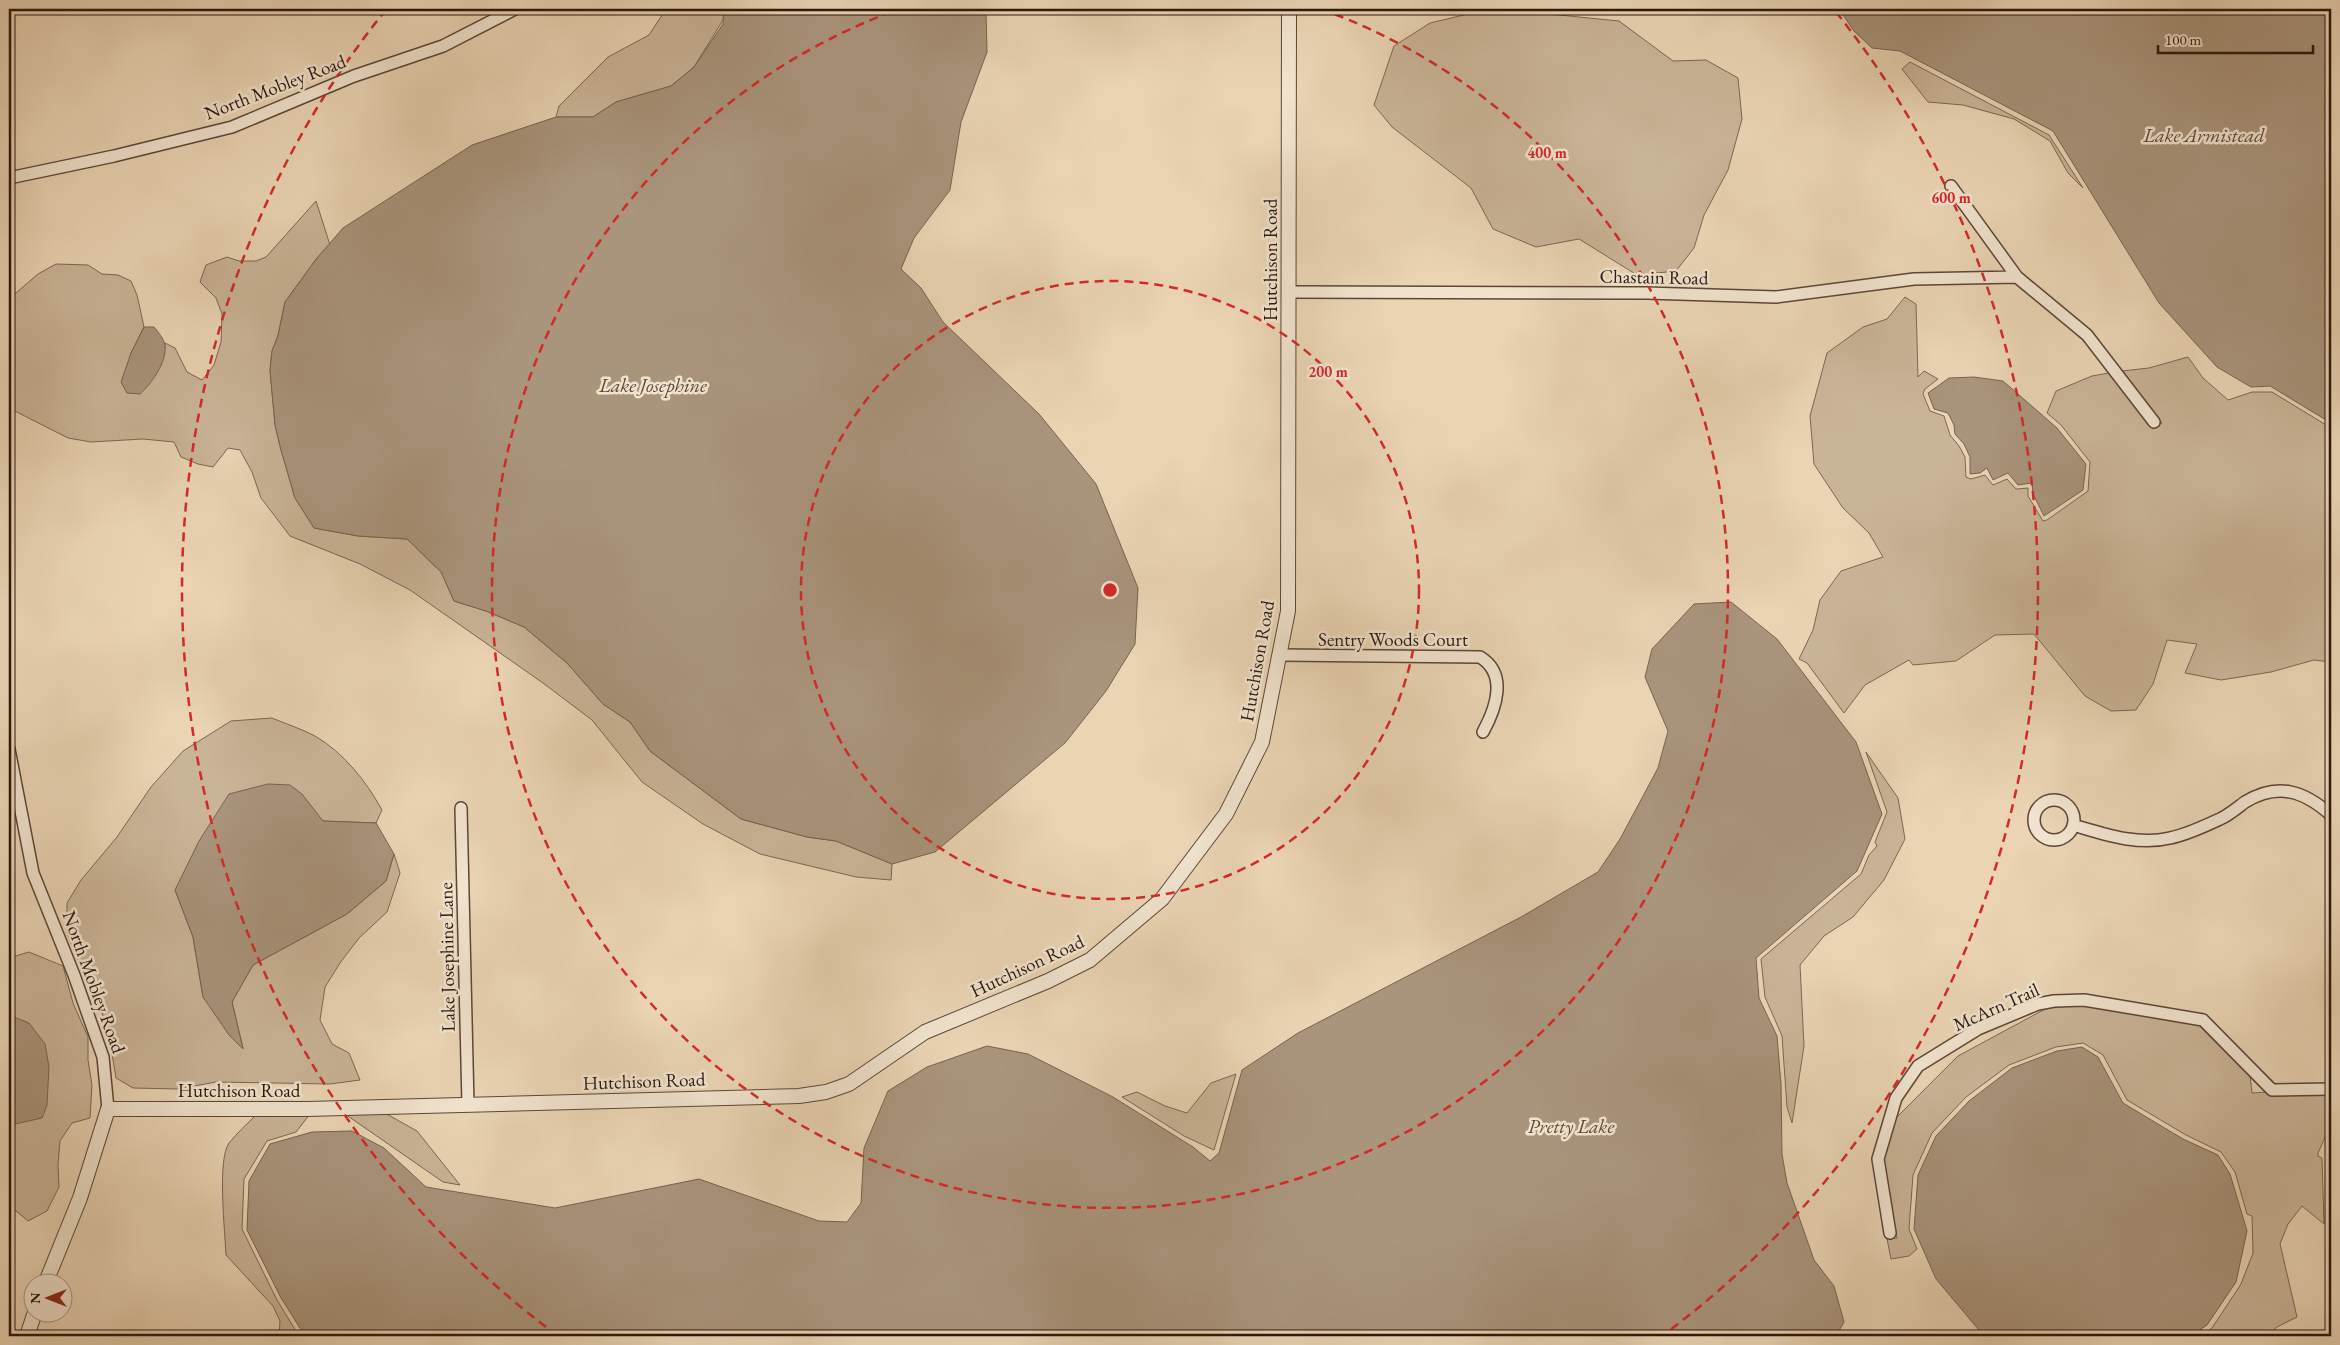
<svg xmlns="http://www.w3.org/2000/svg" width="2340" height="1345" viewBox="0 0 2340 1345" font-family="'EB Garamond',serif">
<rect width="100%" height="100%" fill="#ead4b4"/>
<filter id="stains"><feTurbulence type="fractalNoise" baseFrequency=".004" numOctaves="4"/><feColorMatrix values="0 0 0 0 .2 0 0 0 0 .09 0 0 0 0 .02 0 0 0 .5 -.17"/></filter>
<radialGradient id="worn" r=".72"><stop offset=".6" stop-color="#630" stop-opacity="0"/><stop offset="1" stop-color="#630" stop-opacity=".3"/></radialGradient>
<path fill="#cab498" stroke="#7a6654" d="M666,9h58l-1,11 -29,47 -23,19 -55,16 -23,15h-37l3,-11 49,-49 41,-22z
M1519,11l100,10 54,40 33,-1 32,18 4,41 -14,51 -24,45 -10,33 -18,23 -39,4 -58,-36 -43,8 -43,-18 -22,-41 -79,-61 -18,-22 20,-59 36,-23 46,-11z
M1910,62l139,73 34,53 -15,-15 -18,-32 -36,-22 -51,-14 -35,-3 -26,-33z
M316,201l14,44 -13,13 -32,44 -7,33 -6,16 -2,19 5,55 6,25 14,48 19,30 44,8 49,3 34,33 13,29 32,10 38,16 43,36 36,41 27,18 20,29 91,68 66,18 29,4 56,23 -1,16 -35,-3 -96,-23 -57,-30 -61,-42 -50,-62 -49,-37 -133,-93 -50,-26 -70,-28 -29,-38 -9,-26 -12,-22 -12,-2 -15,19 -15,-3 -17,-7 -7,-15 -31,-3 -52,3 -23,-4 -59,-30v-109l29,-25 18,-10 32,1 14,9 16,1 13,6 6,14 7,32 -13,26 33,2 1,-12 10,5 12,24 15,8 12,-15 7,-23 1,-28 -6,-16 -16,-16 6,-17 21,-8 12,4h17l10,-4z
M1905,297l11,7 2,73 6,-6 14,8 -13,10 -2,5 7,17 14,5 6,19 9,11 6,11 1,20 5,2 14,-4 8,10 14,-6 9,10 12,-1v8l15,25 4,-1 41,-29 2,-29 -29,-37 -14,-12 9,-22 36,-15 17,-3 44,56 9,-6 -40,-52 27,-3 39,-11 15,21 25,22 24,-8h20l59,36v234l-17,-2 -43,12 -50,8 -36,-7 12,-29 -30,-4 -14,44 -17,26 -25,1 -26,-15 -51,-62 -39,1 -39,26 -43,4 -4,-5 -44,25 -21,28 -37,-50 -8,-4 14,-29 7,-30 21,-29 42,-14 -14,-24 -26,-25 -29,-44 -4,-48 17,-63 36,-26 24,-8z
M272,718c14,6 30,11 43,18 29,17 51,45 67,74l-6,13 -53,-2 -148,69 18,47 10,60 40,51 -11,-46 21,-37 94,-51 39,-33 8,-27 6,19 -13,39 -28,26 -19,25 -15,24 -5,33 12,24 17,9 11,27 -30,4 -114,-2 -38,7 -45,-1 -17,-10 -7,-43 -13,-41 -19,-36 -10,-25v-30l14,-23 36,-43 34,-50 32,-36 48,-30z
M1866,752l32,46 7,41 -21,41 -31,37 -29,19 -24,29 4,81 -12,77 -5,-16 -5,-71 -17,-39 -4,-38 100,-85 8,-19 8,-9 -2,-4 12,-30z
M29,952l34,14 10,37 15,34v23l4,25 -2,33 -18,5 -12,18 -2,24 1,22 -12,24 -19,10 -13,-11h-6v-252z
M2083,1005l117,19 50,51 2,18 15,-1 5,3h59v37l-4,1 -9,20v3l4,2 2,66 -22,-18 -14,18 -8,20 17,73 -20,10 -9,9h-67l11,-8 29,-44 12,-31 -1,-37 -5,-2 -12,-42 -14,-20 -35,-17 -59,-35 -24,-45 -20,-12 -27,4 -47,18 -43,32 -34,36 -19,42 -4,54 8,20 -8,7 -18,3 -4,-20 10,-1 -13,-79 12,-41 62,-62 89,-48z
M1236,1074l-22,76 -30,-14 -62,-39 15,-5 28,14 22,7 24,-30z
M383,1112l34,19 43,54 -17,-3 -98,-68z
M310,1114l-14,18 -29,9 -23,38 -2,50 35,71 22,36h-20l1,-15 -7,-15 -47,-51c-1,-24 -9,-95 3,-112 8,-10 18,-19 27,-28z"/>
<path fill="#a9947c" stroke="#776250" d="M724,9h262l1,43 -26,70 -11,68 -36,48 -13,31 20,19 22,34 96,92 57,70 42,104 -3,56 -29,47 -41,52 -130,109 -43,12 -56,-23 -29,-4 -66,-18 -91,-68 -20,-29 -27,-18 -36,-41 -43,-36 -38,-16 -32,-10 -13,-29 -34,-33 -49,-3 -44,-8 -19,-30 -14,-48 -6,-25 -5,-55 2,-19 6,-15 7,-34 32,-44 26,-30 129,-83 84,-28h37l23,-15 55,-16 23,-19 29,-43z
M1839,9h492v414l-61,-37 -19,1 -34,-20 -58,-64 -106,-172 -153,-80 -28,-3 -18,-17z
M144,327h10c4,5 10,12 11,18 2,17 -13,38 -25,49l-13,-1 -6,-11 10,-29z
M1974,377l29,4 54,47 29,36 -3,26 -39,26 -11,-22 -1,-11 -14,2 -10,-12 -15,7 -6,-12 -7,5 -10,1v-17l-6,-13 -9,-10 -1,-9 -6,-12 -14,-4 -6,-16 21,-15z
M1731,602l46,37 79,103 26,72 -25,57 -101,87 3,40 18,38 4,48 1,70 5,29 27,77 20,26 10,36 -8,14h-1531l-24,-38 -34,-68 2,-49 21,-37 42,-12 40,-1 32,17 42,39 129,21 144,-29 120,42 28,1 14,-19 3,-55 24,-57 39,-24 60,-21 41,8 85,43 80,50 17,14 9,-8 23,-83 56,-37 223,-116 77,-45 22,-33 38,-71 10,-37 -23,-54 7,-28 42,-45z
M268,784l22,1 12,9 21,27 53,2 18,31 -8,27 -39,33 -94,51 -21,37 11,47 -14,-14 -26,-38 -10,-60 -18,-47 24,-49 30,-47z
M9,1015l20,8 16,21 4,23 -2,38 -5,13 -27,6 -6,6z
M2082,1047l16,10 25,46 60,36 35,16 12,19 17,57 -11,51 -29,43 -16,11h-207l-48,-57 -22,-50 4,-54 18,-39 33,-35 43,-33 45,-17z"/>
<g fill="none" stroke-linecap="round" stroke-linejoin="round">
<g stroke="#5b4638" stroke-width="14">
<path id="minor" d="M9,178l105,-22 118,-29 122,-51 89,-30 72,-37
M1951,186l66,91
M1289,292l358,1 129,4 138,-18 103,-2 70,58 67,87
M1280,655l200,2c28,17 16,51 3,75
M9,749l24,124 41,102 29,82 5,52
M2034 820a20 20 0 1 1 40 0a20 20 0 1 1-40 0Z
M461,808l7,297
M2073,825c31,9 65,21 97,13 16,-3 35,-12 50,-19 9,-4 17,-11 25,-17 33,-20 59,-11 86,13
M1890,1233l-12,-74 18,-61 22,-32 60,-37 60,-25 16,-3 30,-1 119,20 69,70 59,-1"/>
</g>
<g stroke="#5b4638" stroke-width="16">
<path id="tertiary" d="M46,1282l34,-84 28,-89h199l492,-13 27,-4 23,-8 76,-52 123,-51 42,-21 72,-61 64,-85 36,-72 26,-131 1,-602
M27,1336l8,-24"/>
</g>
<use href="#minor" stroke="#f1e3ce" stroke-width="11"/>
<use href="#tertiary" stroke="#f1e3ce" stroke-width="14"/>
</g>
<g fill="none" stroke="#d62828" stroke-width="2.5" stroke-dasharray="9 6">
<circle cx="1110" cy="590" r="309"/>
<path d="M1321 9A618 618 0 1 1 899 9"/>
<path d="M558 1336A928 928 0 0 1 384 12M1836 12A928 928 0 0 1 1662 1336"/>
</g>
<g text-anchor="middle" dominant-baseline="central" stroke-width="5" stroke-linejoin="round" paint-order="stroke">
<g font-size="19" fill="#2b170f" stroke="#f1e3ce">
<text transform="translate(275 87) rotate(-21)">North Mobley Road</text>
<text transform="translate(1270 260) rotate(-90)">Hutchison Road</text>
<text transform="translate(1654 277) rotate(1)">Chastain Road</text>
<text x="1393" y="639">Sentry Woods Court</text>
<text transform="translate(1257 661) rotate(-80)">Hutchison Road</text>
<text transform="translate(447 957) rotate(-91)">Lake Josephine Lane</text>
<text transform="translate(1027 966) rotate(-25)">Hutchison Road</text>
<text transform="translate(94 982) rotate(70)">North Mobley Road</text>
<text transform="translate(1996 1007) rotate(-24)">McArn Trail</text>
<text transform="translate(644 1081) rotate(-2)">Hutchison Road</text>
<text x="239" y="1090">Hutchison Road</text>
</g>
<g font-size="20" font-style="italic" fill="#5d493b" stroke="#f1e3ce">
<text x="2204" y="135">Lake Armistead</text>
<text x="653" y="385">Lake Josephine</text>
<text x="1571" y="1126">Pretty Lake</text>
</g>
</g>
<circle cx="1110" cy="590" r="8" fill="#d62828" stroke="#f1e3ce" stroke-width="2.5"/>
<g font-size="15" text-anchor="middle" font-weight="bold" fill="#d62828" stroke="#f1e3ce" stroke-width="5" stroke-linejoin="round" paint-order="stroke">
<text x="1547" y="158">400 m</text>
<text x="1951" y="203">600 m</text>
<text x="1328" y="377">200 m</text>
</g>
<rect width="2340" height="1345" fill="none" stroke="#ead4b4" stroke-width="30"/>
<rect x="10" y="10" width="2320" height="1325" fill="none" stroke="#2b170f" stroke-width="2.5"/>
<rect x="15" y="15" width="2310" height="1315" fill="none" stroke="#2b170f"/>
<g transform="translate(48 1298) rotate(270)"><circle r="24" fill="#f1e3ce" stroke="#a29182"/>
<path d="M0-4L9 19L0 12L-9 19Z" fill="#8f2418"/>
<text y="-8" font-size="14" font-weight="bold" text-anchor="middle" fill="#2b170f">N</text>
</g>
<path d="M2158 45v8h155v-8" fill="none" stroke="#2b170f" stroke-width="2.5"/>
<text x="2165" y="45" font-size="15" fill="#2b170f" stroke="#f1e3ce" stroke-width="4" paint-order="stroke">100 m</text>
<rect width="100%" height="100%" filter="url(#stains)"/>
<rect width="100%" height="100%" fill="url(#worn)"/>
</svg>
